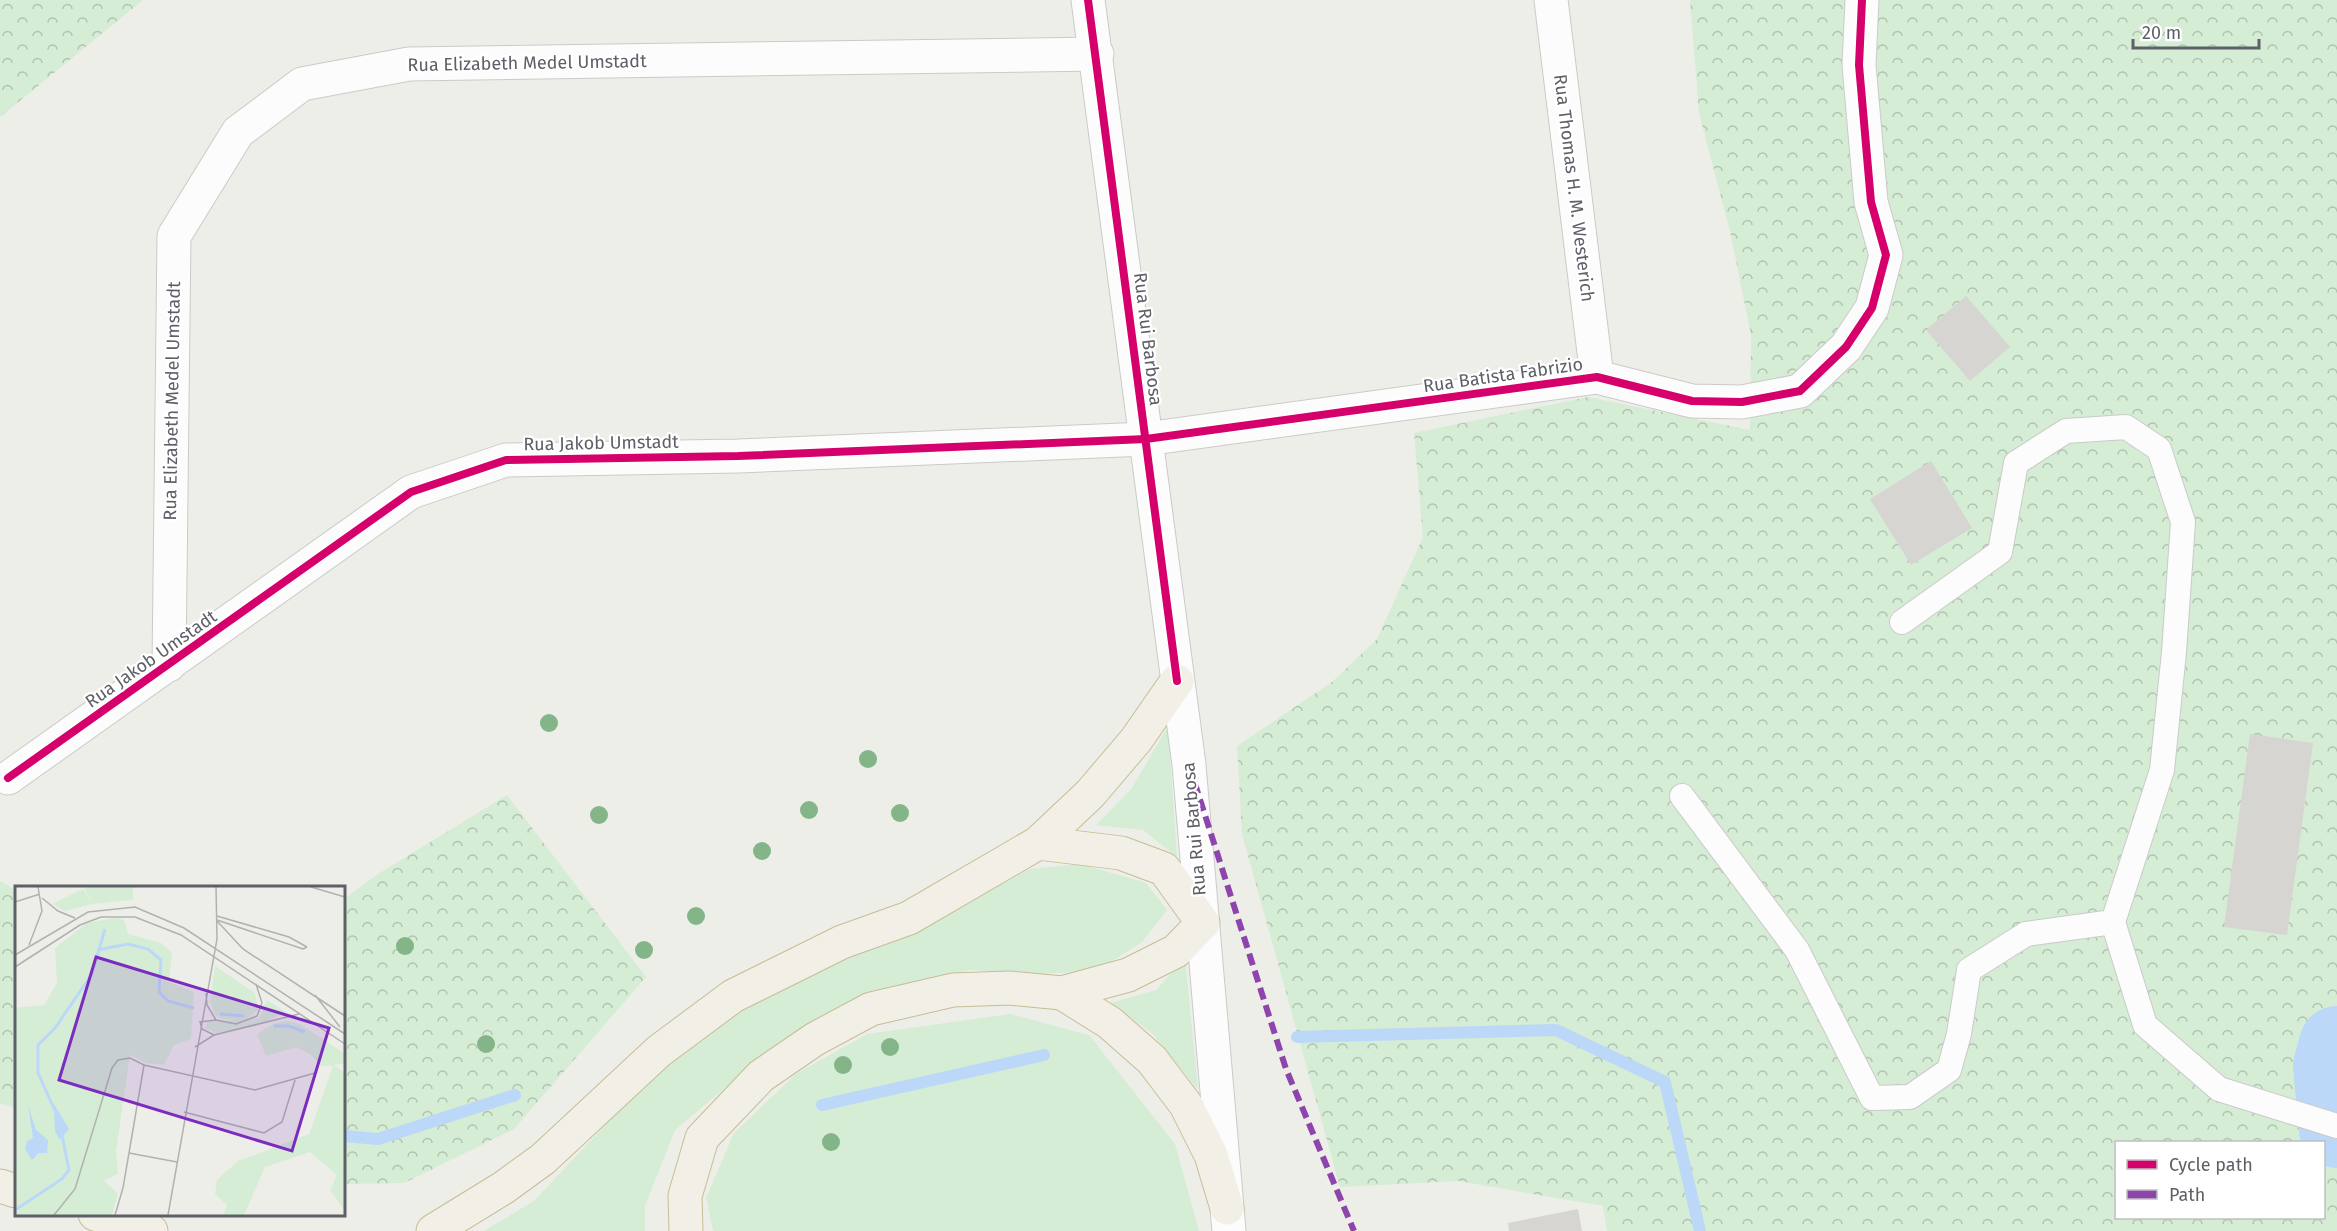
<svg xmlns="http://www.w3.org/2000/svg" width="2337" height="1231" viewBox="0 0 2337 1231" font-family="'Fira Sans',sans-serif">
<defs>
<pattern id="forest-crowns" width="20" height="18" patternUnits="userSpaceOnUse" patternTransform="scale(1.5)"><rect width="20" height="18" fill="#d5ecd5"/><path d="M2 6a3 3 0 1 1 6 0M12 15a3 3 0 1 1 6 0" fill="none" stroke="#b0c3b1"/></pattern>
</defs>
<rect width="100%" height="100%" fill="#eeeee9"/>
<path fill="#d5ecd5" d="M1168,726l9,131 -34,-27 -47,-5 36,-37z
M1081,864l65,19 21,27 -25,32 -45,29 -57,3 -70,-4 -79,18 -112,55 -104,87 -30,76v25h-161l50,-30 147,-157 110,-73 132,-51 107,-51z
M1185,958l13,132 -46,-57 -42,-30 46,-13z
M1010,1014l79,21 86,109 24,87h-486l-7,-33 28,-65 62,-59 71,-40z"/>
<path fill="url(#forest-crowns)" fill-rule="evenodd" d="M0,0h143l-143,117z
M1690,0h647v1231h-730l-4,-25 -145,-25 -118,6 -98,-353 -5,-88 95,-64 45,-43 46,-102 -9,-104 174,-36 162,33 1,-95 -21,-104 -31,-118zM2116,1142h208v76h-208z
M507,795l139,182 -132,152 -110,54 -60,1v-285l34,-25z
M0,881l16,9v218l-16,-5z"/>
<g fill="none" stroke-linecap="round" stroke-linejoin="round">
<path stroke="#bcd8f8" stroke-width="12" d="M1297,1037l259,-7 109,52 35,149
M822,1105l222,-50
M344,1136l34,3 137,-44"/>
<path stroke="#bcd8f8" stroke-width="76" d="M2337,1044l-6,22 6,64"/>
</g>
<path fill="#d6d5d2" d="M1966,296l44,51 -40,34 -44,-51z
M1931,461l41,67 -61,37 -41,-66z
M2250,734l63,9 -26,192 -63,-8z
M1578,1209l4,22h-73l-1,-8z"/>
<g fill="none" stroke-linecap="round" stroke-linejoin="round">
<g stroke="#cacbc9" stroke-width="26">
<path id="service" d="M1902,622l98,-70 16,-89 50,-32 60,-4 33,22 24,73 -9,130 -12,118 -49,152 32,103 74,64 118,37
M1682,796l115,154 75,148 38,-1 39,-27 10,-36 10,-64 57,-36 87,-12"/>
</g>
<g stroke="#cacbc9" stroke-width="35">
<path id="minor" d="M1551,0l46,377
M169,665l5,-429 64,-104 64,-48 107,-20 688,-10
M8,778l403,-286 95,-32 232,-4 408,-17"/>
</g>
<g stroke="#cacbc9" stroke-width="35">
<path id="tertiary" d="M1146,439l451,-62 95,24 50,1 58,-11 46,-44 26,-39 14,-53 -15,-53 -12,-137 3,-65"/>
</g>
<g stroke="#c9caca" stroke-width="35">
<path id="secondary" d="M1088,0l101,765 40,466"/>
</g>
<g stroke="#c6bd95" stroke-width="35">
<path id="trunk" d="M1062,993l48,30 42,37 34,45 25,50 16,53
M0,1186l16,5
M95,1214l56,17
M433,1231l70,-43 40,-29 116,-108 74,-55 109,-54 67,-24 129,-75 52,-49 46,-54 41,-59
M686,1231l-1,-35 17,-58 59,-62 54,-37 56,-30 82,-19 56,-2 53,5 66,-18 48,-24 27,-28 -39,-54 -43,-16 -83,-10"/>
</g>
<use href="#service" stroke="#fcfcfc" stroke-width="24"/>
<use href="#minor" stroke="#fcfcfc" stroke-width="33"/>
<use href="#tertiary" stroke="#fcfcfc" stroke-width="33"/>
<use href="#secondary" stroke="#fcfcfc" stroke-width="33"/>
<use href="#trunk" stroke="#f2f0e6" stroke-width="33"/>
<path stroke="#8e44ad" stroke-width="6" stroke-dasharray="12 6" stroke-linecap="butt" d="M1189,765l97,304 68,162"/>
<g stroke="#fff" stroke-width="11">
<path id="cycleway" d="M1088,0l89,681
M8,778l403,-286 95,-32 232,-4 408,-17 451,-62 95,24 50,1 58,-11 46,-44 26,-39 14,-53 -15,-53 -12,-137 3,-65"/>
</g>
<use href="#cycleway" stroke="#d6006c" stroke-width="8"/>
</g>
<g fill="#84b589">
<circle cx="549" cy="723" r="9"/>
<circle cx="868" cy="759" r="9"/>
<circle cx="809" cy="810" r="9"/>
<circle cx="900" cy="813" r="9"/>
<circle cx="599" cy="815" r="9"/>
<circle cx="762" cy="851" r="9"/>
<circle cx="696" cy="916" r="9"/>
<circle cx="405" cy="946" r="9"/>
<circle cx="644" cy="950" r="9"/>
<circle cx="486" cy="1044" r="9"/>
<circle cx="890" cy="1047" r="9"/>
<circle cx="843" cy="1065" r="9"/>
<circle cx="831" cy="1142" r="9"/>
</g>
<g text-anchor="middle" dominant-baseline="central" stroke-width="4.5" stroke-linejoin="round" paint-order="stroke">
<g font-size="18" fill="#5d6067" stroke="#fff">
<text transform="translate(527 63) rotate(-1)">Rua Elizabeth Medel Umstadt</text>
<text transform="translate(1574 188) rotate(83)">Rua Thomas H. M. Westerich</text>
<text transform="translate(1148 339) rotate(83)">Rua Rui Barbosa</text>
<text transform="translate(1503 375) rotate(-8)">Rua Batista Fabrizio</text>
<text transform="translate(172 401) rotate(-89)">Rua Elizabeth Medel Umstadt</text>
<text transform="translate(601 443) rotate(-1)">Rua Jakob Umstadt</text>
<text transform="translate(151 659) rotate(-35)">Rua Jakob Umstadt</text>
<text transform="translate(1194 829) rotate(-95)">Rua Rui Barbosa</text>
</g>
</g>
<g transform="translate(15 886)">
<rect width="330" height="330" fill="#eeeee9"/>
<path d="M97,1h21v13l-22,2zM68,3l9,15 -27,7 -13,-7zM200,80l40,27 3,17 -13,10 -23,-1 -7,-4 -5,-14zM252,114l19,12 -30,14 -40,7 -11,-5 2,-6 52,-4z" fill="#d5ecd5"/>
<path d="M69,1h28l-1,15 -19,2zM100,32l9,2 4,14 33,9 11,10 -3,29 25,10 -3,47 -17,6 -10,20 -18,-2 -16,-8 -14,96 2,23 -14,7 14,13 -6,21h-97v-207l29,-3 13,-22 -2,-35 32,-25zM273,135l12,3 45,30v9l-11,2 11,8v138l-15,-21 7,-15 -27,-23 -45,15 -21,48h-21l4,-10 -12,-11 2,-14 21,-19 71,-27 24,-68h-12l-11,-12 -14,-7 -30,9 -9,-22 18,-11z" fill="#d5ecd5"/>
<path d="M39,218l15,25 -9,11 -5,-9zM13,219l8,25 12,10 -1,13h-9l-6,7 -7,-11 2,-8 6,-3z" fill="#bcd8f8"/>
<path fill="none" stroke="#bcd8f8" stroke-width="3" d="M82,64l31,-6 20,5 13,11 -2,32 9,9 26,7M205,128l24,2M259,140h15l16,6M41,227l-18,-40v-28l17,-17 37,-54 13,-45M0,324l47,-31 7,-9 -9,-45"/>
<path fill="none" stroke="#b0b1b1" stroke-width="1.5" d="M296,1l34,10M27,12l16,13 17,7M0,16l25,-8M202,30l72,21 18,10M202,34l86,29 4,-2M202,35l26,28 102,67M14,59l13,-34 -4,-24M0,69l73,-43 47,-5 49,21 161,106M0,81l65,-42 21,-8h34l46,18 164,109M191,107l1,12 9,15M300,109l25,32M199,149l-12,-6 -2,-7 16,-2 20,4 21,-8 5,-13 -6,-19M180,161l19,-12 85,-21M169,226l80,21 18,-11 13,-42M114,267l48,9M39,329l21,-26 37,-121 6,-8 12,-2 14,7 111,25 60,-17M100,329l8,-27 21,-123M153,329l49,-276 -1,-52"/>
<path fill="#7b2cbf" fill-opacity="0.15" stroke="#7b2cbf" stroke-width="3" d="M81,71l233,71 -37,123 -233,-71z"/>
<rect width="330" height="330" fill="none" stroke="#5d6067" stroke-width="3"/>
</g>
<rect x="2115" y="1141" width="210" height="78" fill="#ffffff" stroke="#bebfc2" stroke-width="1.5"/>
<rect x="2127" y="1160" width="30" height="9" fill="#d6006c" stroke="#bebfc2" stroke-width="1.5"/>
<text x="2169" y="1171" font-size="18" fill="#5d6067">Cycle path</text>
<rect x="2127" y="1190" width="30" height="9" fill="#8e44ad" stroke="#bebfc2" stroke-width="1.5"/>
<text x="2169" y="1201" font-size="18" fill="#5d6067">Path</text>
<path d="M2133 39v9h126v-9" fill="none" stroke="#5d6067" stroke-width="3"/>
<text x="2142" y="39" font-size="18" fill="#5d6067" stroke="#ffffff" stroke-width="4.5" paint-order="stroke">20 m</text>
</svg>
